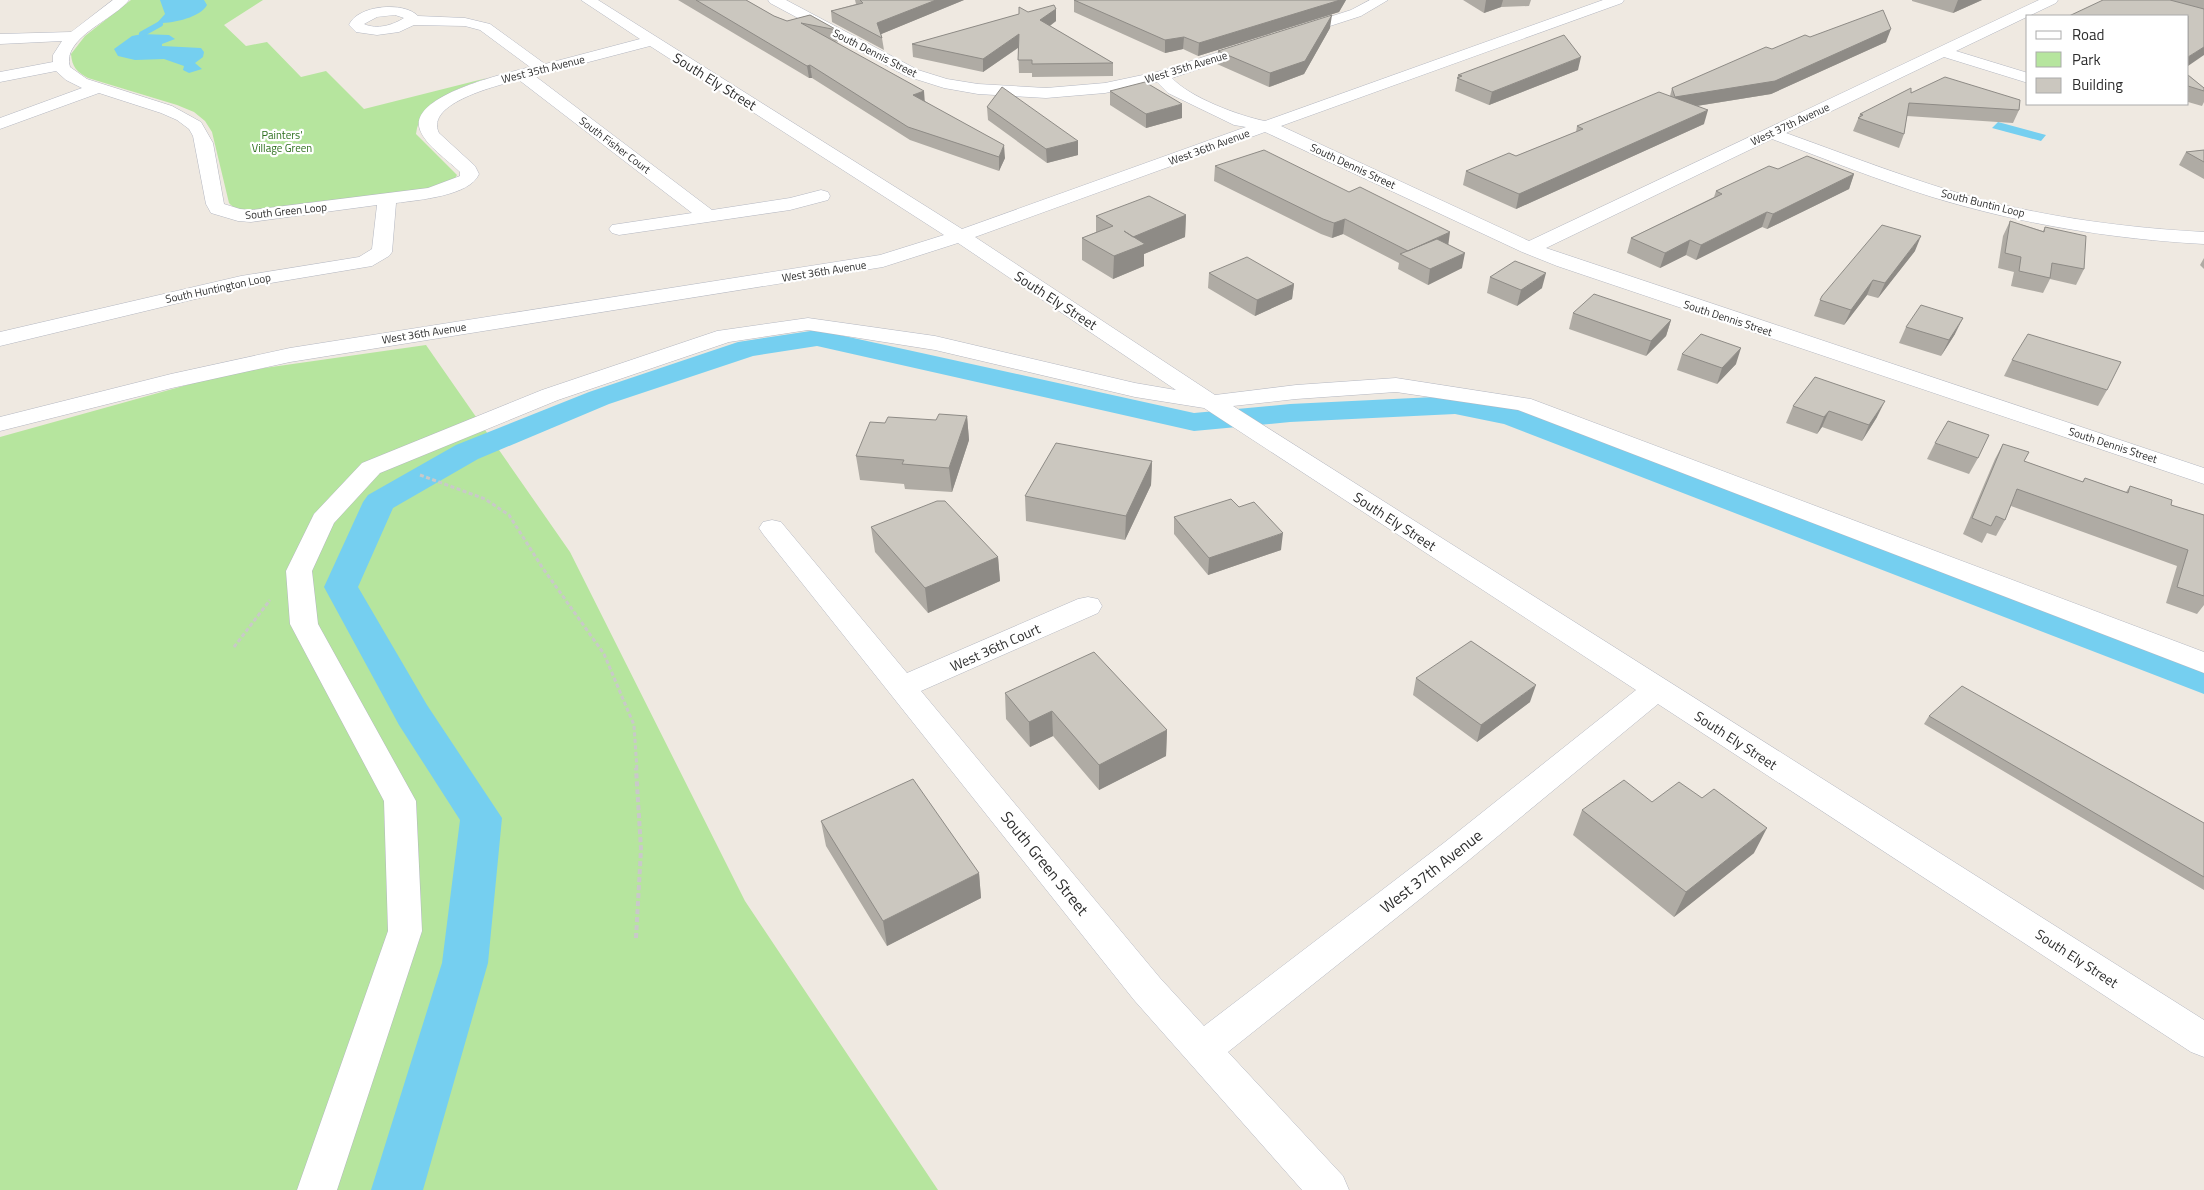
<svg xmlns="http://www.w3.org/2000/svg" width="2204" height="1190" viewBox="0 0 2204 1190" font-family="'Titillium Web',sans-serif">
<rect width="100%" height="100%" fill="#efe9e1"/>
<path fill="#b6e59e" d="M131,0h132l-39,25 22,21 21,-4 34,35 25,-6 38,38 123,-31c-28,10 -67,22 -71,56l41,41 -3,5 -22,8 -173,22c-11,0 -23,2 -30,-7l-17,-71 -7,-11 -11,-9 -17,-7 -89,-27c-11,-6 -16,-11 -17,-24l14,-18z
M426,345l144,207 175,349 193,289h-938v-753l230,-64z"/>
<path fill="#75cff0" d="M160,0h44l3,5c-7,13 -37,19 -50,18l8,-9z
M142,34l27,1 6,4 -13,5v2l39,2 3,4 -1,5 -8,6 7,6 -13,4 -6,-3 1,-4 -20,-7 -29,1 -17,-4 -4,-7 18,-13z
M1998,122l48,13 -5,6 -49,-13z"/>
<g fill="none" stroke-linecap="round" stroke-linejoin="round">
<path stroke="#75cff0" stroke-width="6" d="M142,34l18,-10"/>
<path fill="#75cff0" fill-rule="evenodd" d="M817,330l377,83 96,-9 165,-8 68,14 681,257v27l-700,-270 -49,-10 -165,8 -96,9 -377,-85 -64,10 -144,48 -131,55 -85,49 -35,79 69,118 75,113 -14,145 -65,227h-52l71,-227 18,-143 -61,-95 -75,-138 39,-85 5,-7 88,-50 133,-53 149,-50z"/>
<g stroke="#b4b7c1" stroke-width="1">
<path id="minor" d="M113,0h16c-14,19 -68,38 -59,67l17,12 85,27 29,16 12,21 11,61 16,5 11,1 177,-22 32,-12v-4c-12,-12 -34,-26 -40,-42 -13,-35 88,-57 110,-63l-50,-37 -15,-4 -51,-1 -15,7 -22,3 -21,-3 -7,-7c8,-20 55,-24 69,-9l47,2 25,6 55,40 95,-25 -59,-39h17l364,229 284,-102 -12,-2 -66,-32 -11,-11 -52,11 -59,5 -68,-4 -34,-6 -38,-12 -136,-73 -2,-3h18l132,70 29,9 31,5 68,4 59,-5 52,-11 96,-31 5,2 3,3 -3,3 -86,29c17,19 67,38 93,43l338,-121h21l-2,3 -341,123 248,115 510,-241h19l-2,3 -100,48 72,22v10l-84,-26 -158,76c64,23 128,48 193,66 74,19 149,29 225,33v12c-92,-5 -183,-20 -272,-47 -54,-17 -107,-38 -160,-58l-226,109 658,220v16l-647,-218 -35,-14 -257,-120 -290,105 240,158 81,-10 100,-7 135,21 673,253v21l-686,-263 -122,-18 -100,7 -63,7 971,614v37l-13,-5 -533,-348 -189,156 -241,192 115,124 6,14h-47l-168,-190 -371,-466 -4,-6 4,-6 9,-2 9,2 126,151 171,-74 10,-2 10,2 4,7 -4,7 -177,78 239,287 44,48 241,-184 191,-152 -432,-282 -69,-11 -200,-47 -127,-20 -79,12 -171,58 -178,73 -46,50 -22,48 6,53 98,177 6,130 -85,259h-40l91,-259 -4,-130 -94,-177 -4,-53 28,-57 48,-51 180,-73 175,-59 91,-13 127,18 200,47 41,7 -218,-147 -75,24 -593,95 -118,26 -172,43v-14l171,-43 119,-26 590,-93 64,-20 -294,-189 -115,30 177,134 78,-12 31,-8 7,2 2,4 -2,4 -38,10 -171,25 -7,-2 -3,-4 3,-4 80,-12 -173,-133c-20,5 -95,23 -80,53l36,33 4,8c-9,22 -61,26 -83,29l-4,49 -3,4 -17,10 -131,22 -241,58v-14l241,-56 118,-19 13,-8 5,-44 -126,17 -13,-1 -27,-8 -5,-9 -13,-68 -4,-7 -12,-9 -16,-7 -62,-20 -99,36v-11l82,-30 -16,-8 -10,-9 -56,11v-10l53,-10v-7l9,-14 -62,3v-10l71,-2zM395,15l9,3c-11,7 -27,12 -40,6l13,-7z
M1370,0h18l-27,16 -62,20h-10l-3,-3 3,-3 62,-20z"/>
</g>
<path stroke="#c9c9c9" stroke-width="3" stroke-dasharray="4 2.5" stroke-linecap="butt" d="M420,475l65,24 24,16 33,52 62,87 30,71 3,45
M234,647l36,-47"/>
<path stroke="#c9c9c9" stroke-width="4" stroke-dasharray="5 3" stroke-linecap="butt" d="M636,938l5,-89 -5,-81"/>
<use href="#minor" fill="#fff" fill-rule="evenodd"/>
</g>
<path fill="#afaba4" d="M678,0h68l28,16 13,5 23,-6 27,15 1,12 -3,-1 90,60 80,57 -6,13 -89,-31 -98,-62h-3z
M855,0h109l-83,34 1,4 2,12 -52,-28 -1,-11 25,-7z
M1074,0h272l-7,12 -141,44 -15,-7 -18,4 -91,-41z
M1463,0h68l-2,6 -28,1 -17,6z
M1912,0h70l-29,13 -41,-12z
M2103,0h101v55z
M1056,9v12l-6,5 63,37v13l-81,1v-4h-13l-1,-25 -35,24 -70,-15 -1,-13 116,-32z
M1330,28l-26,46 -35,13 -52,-23 1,-13z
M1810,37l76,5 -115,52 -74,12 7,18 -188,85 -53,-24 3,-14 50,-15 60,-24 1,-6 93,-30 2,-8 100,-39z
M1578,70l-89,35 -34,-14 3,-16z
M2188,75l16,13v14l-2,4 -14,-4z
M1110,91l72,27 -36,10 -36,-23z
M1911,93l108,17 -6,13 -106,-7 -3,18 -5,14 -46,-17 7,-17z
M987,107l91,34v14l-31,8 -59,-43z
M2204,150v29l-25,-14 7,-13z
M1215,166l233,78 14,24 -34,17 -30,-16 1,-6 -56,-29 -11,4 -11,-4 -107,-53z
M1778,169l76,5 -5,15 -82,40 -5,-2 -66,33 -10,-5 -26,13 -33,-15 4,-15 83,-41 2,-6z
M1186,215l-1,22 -41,17v12l-31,13 -31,-19v-22l14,-6v-16z
M2010,221l33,10 2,-4 39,42 -8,16 -26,-6 -7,14 -32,-7 3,-14 -16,-4 5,-32z
M1915,251l-37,47 -11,-3 -23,30 -30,-9 6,-16z
M2204,258v11l-4,-4z
M1209,273l85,11 -2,15 -37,17 -47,-28z
M1490,277l52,11 -25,18 -30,-13z
M1573,313l98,7 -5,16 -20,20 -77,-27z
M1906,327l49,7 -14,22 -42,-13z
M1682,354l54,10 -19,20 -40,-14z
M2012,360l95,30 -9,16 -94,-30z
M1815,377l62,40 -15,24 -40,-14 -5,7 -31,-11 7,-17z
M967,416l2,24 -17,52 -47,-3 -1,-5 -44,-4 -4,-24 29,-33 51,-3z
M1935,443l43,15 -9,16 -42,-15z
M2003,444l21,17 58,21 3,-4 41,14 4,-6 41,19 33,10v90l-7,9 -31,-11 11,-37 -166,-60 -6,14 -9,16 -9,-3 -5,10 -19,-9 32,-75z
M1152,461l-1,24 -26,55 -99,-19 -1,-25z
M1239,507l42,43 -73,25 -34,-41v-17z
M871,527l127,30 2,24 -72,32 -53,-61z
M1416,678l114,24 -53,40 -64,-47z
M1005,693l162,37 -1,26 -67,34 -46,-54 -23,11 -24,-28z
M1929,716l275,107v67l-280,-166z
M1702,798l52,55 -80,64 -101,-82 9,-25 70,-8z
M821,821l158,52 2,25 -94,48 -61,-100z"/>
<path fill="#8e8b86" d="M936,0h28l-85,35 -2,-12z
M1340,0h6l-7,12 -141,44 1,-13z
M1486,0h17l-2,7 -17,6z
M1958,0h24l-29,13z
M1056,9v12l-15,11 -1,-12z
M1332,15l-2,13 -26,46 -35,13 1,-14z
M1891,29l-5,13 -115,52 -100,16 4,-13z
M1019,34v13l-36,25v-13z
M1184,37l-1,12 -18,4v-13z
M2204,47v8l-16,11v-9z
M1581,57l-3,13 -89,35 3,-13z
M810,65l2,13h-3l-2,-12z
M924,91l1,13 -12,-9z
M1182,104v14l-36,10v-14z
M1708,110l-4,14 -188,85 3,-15z
M1078,141v14l-31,8 -1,-14z
M1004,145l1,13 -6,13v-14z
M1854,174l-5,15 -82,40 6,-15z
M1767,212l-5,15 -66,33 5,-15z
M1186,215l-1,22 -41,17v12l-31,13 1,-23 19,-19z
M1345,219l-2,15 -11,4 2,-15z
M1450,232l-2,15 -40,4z
M1921,236l-6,15 -37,47 7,-15z
M1690,240l-4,15 -26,13 5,-15z
M1465,253l-3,15 -34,17 2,-16z
M1546,273l-4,15 -25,18 4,-16z
M1873,280l-6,15 -23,30 7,-15z
M1294,284l-2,15 -37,17 2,-16z
M1963,318l-8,16 -14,22 8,-16z
M1671,320l-5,16 -20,20 5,-15z
M1741,348l-5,16 -19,20 5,-16z
M1885,401l-8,16 -15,24 7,-16z
M1829,411l-7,16 -5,7 7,-17z
M967,416l2,24 -17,52 -3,-24z
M1152,461l-1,24 -26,55 1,-24z
M1283,533l-2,17 -73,25 1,-17z
M998,557l2,24 -72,32 -3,-25z
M1536,685l-6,17 -53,40 4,-17z
M1052,711l1,25 -23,11 -1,-25z
M1167,730l-1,26 -67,34v-25z
M1767,828l-13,25 -80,64 12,-25z
M979,873l2,25 -94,48 -4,-25z"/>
<path fill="#cbc7bf" stroke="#8e8b86" d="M696,0h50l28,16 13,5 23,-6 27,15 -36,-7 123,68 -11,4 91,50 -5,12 -91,-30 -98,-62 -3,1z
M860,0h76l-59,23 5,15 -51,-27 32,-8z
M1074,0h266l-141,43 -15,-6 -19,3z
M2103,0h67l34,9v38l-16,10v-41h-119z
M1054,5l2,4 -16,11 73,43 -81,1v-4h-14l1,-26 -36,25 -71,-15 107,-30v-7l9,5z
M1883,10l8,19 -116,52 -100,16 -3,-9 94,-41 6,2 33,-14 5,2z
M1332,15l-27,46 -35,12 -52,-22z
M1564,35l17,22 -89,35 -35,-14 5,-2 -4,-1z
M2188,75l16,13v3l-16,-5z
M1945,77l75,23 -1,10 -110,-7 -5,31 -46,-16 5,-3 -3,-1 51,-26v5z
M1145,82l37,22 -36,10 -36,-23z
M1002,87l76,54 -32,8 -59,-42z
M1659,92l49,18 -189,84 -53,-23 43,-18 7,3 67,-27 -6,-3z
M1264,150l85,42 11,-5 90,45 -42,19 -63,-32 -11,4 -11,-4 -108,-53z
M2204,150v12l-18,-10z
M1807,156l47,18 -81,40 -6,-2 -66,33 -11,-5 -25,13 -34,-15 91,-44 -6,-3 53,-25 9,3z
M1149,196l37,19 -53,22 -9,-6 21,13 -31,12 -32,-18 31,-12 -17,-10z
M2010,221l34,11 1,-5 41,9 -2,33 -32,-6 -2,15 -31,-7 2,-14 -16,-4z
M1882,225l39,11 -36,47 -12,-3 -22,30 -31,-10 2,-4z
M1437,239l28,14 -35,16 -30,-15z
M1247,257l47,27 -37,16 -48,-27z
M1515,261l31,12 -25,17 -31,-13z
M1594,294l77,26 -20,21 -78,-28z
M1921,305l42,13 -14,22 -43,-13z
M1701,334l40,14 -19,20 -40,-14z
M2028,334l93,28 -14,28 -95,-30z
M1815,377l70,24 -16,24 -40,-14 -5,6 -31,-11z
M939,414l28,2 -18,52 -47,-4 2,-4 -48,-4 14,-34 15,1 3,-6 48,3z
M1948,421l41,14 -11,23 -43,-15z
M1056,443l96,18 -26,55 -101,-20z
M2003,444l26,8 -5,9 59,21 2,-4 43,15 2,-7 42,14 -1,5 33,10v81l-27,-9 11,-37 -171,-61 -12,31 -9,-4 -5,10 -19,-8z
M1231,499l8,8 15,-5 29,31 -74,25 -35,-41z
M937,501h8l53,56 -73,31 -54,-61z
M1471,641l65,44 -55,40 -65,-47z
M1094,652l73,78 -68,35 -47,-54 -23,11 -24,-29z
M1962,686l242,137v54l-275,-161z
M913,779l66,94 -96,48 -62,-100z
M1624,780l28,22 27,-20 23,16 12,-9 53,39 -81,64 -104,-82z"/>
<g text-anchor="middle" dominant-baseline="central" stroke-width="4.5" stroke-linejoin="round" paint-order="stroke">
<g font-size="11" fill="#2e2e2e" stroke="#fff">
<text transform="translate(875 53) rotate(27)">South Dennis Street</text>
<text transform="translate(1186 67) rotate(-17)">West 35th Avenue</text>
<text transform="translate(543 69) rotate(-14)">West 35th Avenue</text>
<text transform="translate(1790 124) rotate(-25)">West 37th Avenue</text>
<text transform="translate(615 145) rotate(37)">South Fisher Court</text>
<text transform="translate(1209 147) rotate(-20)">West 36th Avenue</text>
<text transform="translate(1353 166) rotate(25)">South Dennis Street</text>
<text transform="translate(1983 203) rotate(14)">South Buntin Loop</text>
<text transform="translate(286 211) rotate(-6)">South Green Loop</text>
<text transform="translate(824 271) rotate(-9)">West 36th Avenue</text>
<text transform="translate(218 288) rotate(-12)">South Huntington Loop</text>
<text transform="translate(1728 318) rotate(18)">South Dennis Street</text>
<text transform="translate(424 333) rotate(-9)">West 36th Avenue</text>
<text transform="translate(2113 445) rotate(18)">South Dennis Street</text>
</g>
<g font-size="11" fill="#2c6e1b" stroke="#fff">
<text x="282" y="135">Painters'<tspan x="282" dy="13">Village Green</tspan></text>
</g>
<g font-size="14" fill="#2e2e2e" stroke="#fff">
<text transform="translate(715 81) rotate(32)">South Ely Street</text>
<text transform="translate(1056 300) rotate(33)">South Ely Street</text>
<text transform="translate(1395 521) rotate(33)">South Ely Street</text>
<text transform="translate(995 647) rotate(-24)">West 36th Court</text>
<text transform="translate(1736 740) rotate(33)">South Ely Street</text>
<text transform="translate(2077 958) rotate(33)">South Ely Street</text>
</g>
<g font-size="16" fill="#2e2e2e" stroke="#fff">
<text transform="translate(1045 863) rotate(51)">South Green Street</text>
<text transform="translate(1431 871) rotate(-38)">West 37th Avenue</text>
</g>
</g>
<rect x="2026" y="15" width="162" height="90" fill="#ffffff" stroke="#ababab"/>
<rect x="2036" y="31" width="25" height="8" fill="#ffffff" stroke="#ababab"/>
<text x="2072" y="40" font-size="15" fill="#2e2e2e">Road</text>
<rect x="2036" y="52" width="25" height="15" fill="#b6e59e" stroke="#ababab"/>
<text x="2072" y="65" font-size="15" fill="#2e2e2e">Park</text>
<rect x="2036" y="78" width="25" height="15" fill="#cbc7bf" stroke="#ababab"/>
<text x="2072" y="90" font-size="15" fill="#2e2e2e">Building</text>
</svg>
